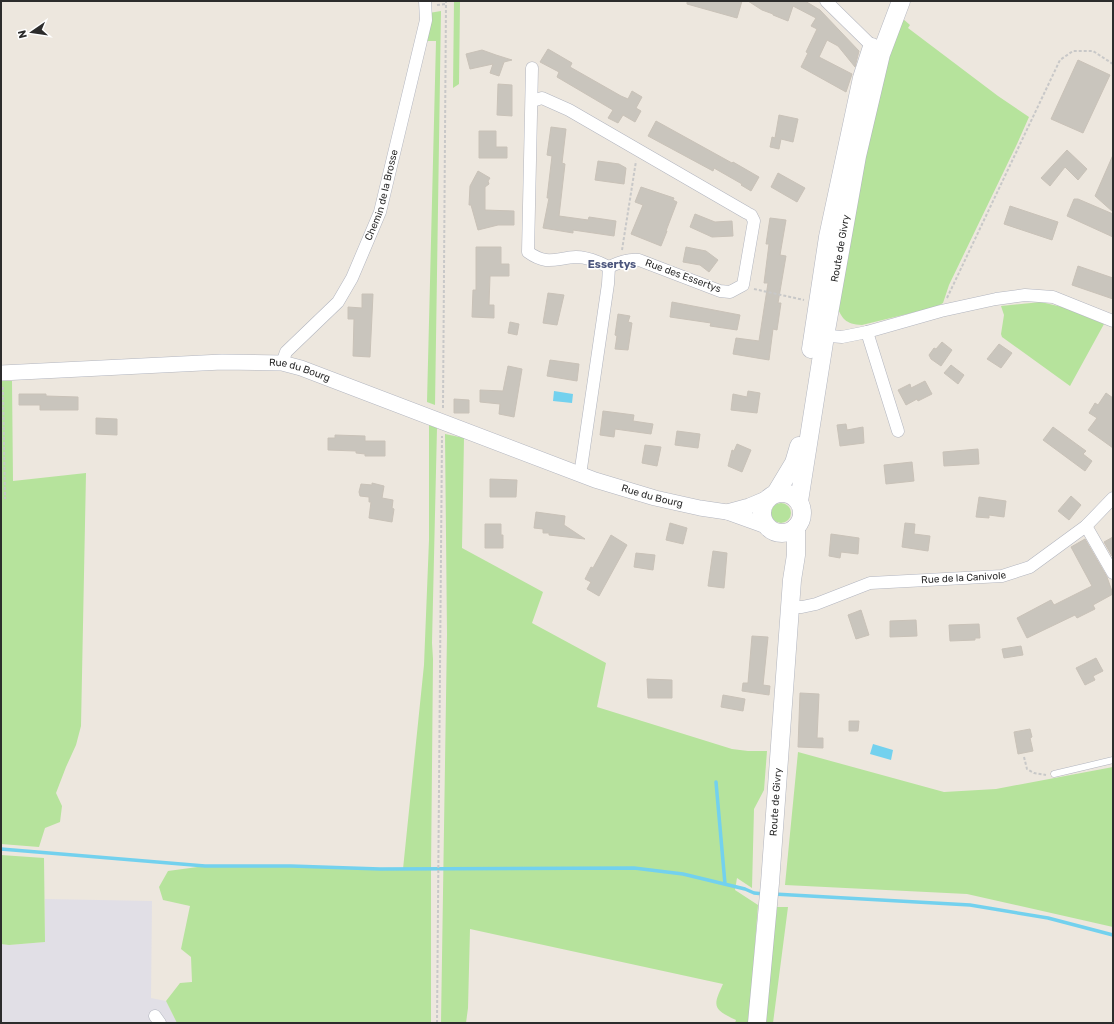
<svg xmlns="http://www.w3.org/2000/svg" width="1114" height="1024" viewBox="0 0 1114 1024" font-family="Rubik,sans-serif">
<rect width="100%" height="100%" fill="#ede7de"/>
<path fill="#e1dfe6" d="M45,899l107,2 -1,97 15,3 11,22h-176v-79l8,1 36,-3z"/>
<path fill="#b6e39c" d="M454,1h6l-1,83 -6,4z
M441,11l-6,394 -8,-3 9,-361h-10l3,-28z
M902,18l8,7 -2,3 90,68 31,21 -12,27 -68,141 -6,18 -7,4 -74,18c-17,-1 -20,-6 -26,-21l40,-215z
M1041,302l21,5 42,17 -34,62 -68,-49 -1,-3 3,-19 -3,-9z
M1,381h11l1,100 73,-8 -5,253 -5,19 -10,22 -10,26 6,13 -2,16 -15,6 -6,19 -38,-3z
M429,425l8,3 -5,215 1,16 -2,214v150h-254l-11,-22 14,-18 12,-1 -1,-25 -10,-8 9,-43 -27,-6 -4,-13 9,-16 37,-5h86l89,3h23l21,-204 5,-125z
M445,434l19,4 -2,110 81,44 -11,31 74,40 -9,44 135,42 16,2h19l-3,39 -10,19 -2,79 -15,-10 -2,12 23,15 -9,118h-14l1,-3c-24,-11 -23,-14 -13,-36l-253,-55 -2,79 -2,15h-25l6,-389z
M771 513a10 10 0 1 1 20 0a10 10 0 1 1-20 0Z
M798,752l146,40 52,-3 117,-22v160l-146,-33 -182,-9z
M1,855l43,3 1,84 -36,3 -8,-1z
M777,907h11l-15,116h-8z"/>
<path fill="#73d1ee" d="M554,391l19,3 -1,9 -19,-2z
M873,744l20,6 -2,10 -21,-6z"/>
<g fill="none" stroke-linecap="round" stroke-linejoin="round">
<path stroke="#73d1ee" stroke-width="3.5" d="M716,782l9,102
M1,849l204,17h86l89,3 254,-1 49,6 62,15 9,4 10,1
M774,894l196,11 78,13 65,17"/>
</g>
<path fill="#c9c5bd" stroke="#c9c2b8" d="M687,1h55l-5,17 -50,-14z
M748,1h57l15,9 39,41 -4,16 -17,-21 -11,-6 -8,17 33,17 -6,18 -45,-25 7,-14 -2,-1 11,-23 -6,-3 5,-8 -23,-12 -5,15 -15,-6v-1l-11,-4z
M548,49l24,14 -2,4 51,29 7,3 4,-8 10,6 -6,11 5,3 -6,11 -12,-7 -5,8 -10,-5 5,-8 -56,-33 2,-5 -19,-10z
M482,50l14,5 16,5 -8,2 -5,14 -9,-3 3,-9 -23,5 -4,-15z
M1078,60l32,15 -27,58 -32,-14z
M498,84l14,1v31l-15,-1z
M779,115l19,4 -5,23 -12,-3 -2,10 -9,-2 2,-10 3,1z
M656,121l76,42 1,-1 26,15 -8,14 -10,-6 1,-1 -28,-16 -1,3 -65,-35z
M551,127l15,2 -4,34 3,1 -6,52 29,4 1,-3 27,4 -2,15 -41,-6v3l-30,-5 6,-30h-2l5,-42 -5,-1z
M479,131h17v16h11v11h-28z
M1067,150l20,19 -9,11 -13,-13 -15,19 -9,-8z
M1113,155v57l-18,-16z
M598,161l21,3 7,4 -2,16 -29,-4z
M478,171l12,7 -2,3 1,3 -4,3v23l29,1v14h-16l-20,5 -7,-25h-2l1,-19z
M778,173l27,15 -8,14 -26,-15z
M641,187l33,11 -1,2 4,2 -11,29h1l-6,15 -30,-12 12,-29 -8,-3z
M1074,199h4l35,15v23l-46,-21z
M1010,206l48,16 -6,18 -48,-16z
M695,214l20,8 17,-1 1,15 -21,1 -22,-10z
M770,218l16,2 -6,35 6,1 -8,47h3l-4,27 -4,-1 -4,31 -36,-6 3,-16 23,3 9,-58h-4l5,-39h-3z
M476,247h25v17h8v12h-19l-1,29h5v13l-22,-1 1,-27h3z
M686,247l20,4 12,9 -9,12 -9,-7 -17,-3z
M1078,266l35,12v21l-41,-14z
M548,293l16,2 -7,30 -14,-2z
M362,294h11l-3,63 -17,-1 1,-37h-6v-12l14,1z
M672,302l68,13 -3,15 -27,-4 1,-3 -41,-6z
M618,314l12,2 -2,6 4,1 -4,27 -13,-1 2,-13 -2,-1z
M510,322l9,2 -2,11 -9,-2z
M942,342l10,8 -11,16 -10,-7 -2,-4 5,-7 2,1z
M999,344l13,9 -11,15 -14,-9z
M550,360l29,4 -2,17 -30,-5z
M951,365l13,10 -6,9 -14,-11z
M508,366l14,3 -8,48 -15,-3 1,-10 -20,-2v-12l23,1z
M925,381l7,13 -14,7 -1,-2 -11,6 -8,-15 12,-6 1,4z
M748,391l12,2 -3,20 -26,-3 2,-16 14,3z
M1106,393l7,5v50l-25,-18 9,-12 -8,-5 6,-10 3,2z
M19,394h27v2l32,1v13h-38v-5h-21z
M454,399l15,1v13h-15z
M603,411l31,4 -1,6 20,3 -2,10 -36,-5 -1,8 -14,-2z
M96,418l21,1v16l-21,-1z
M846,424l1,6 16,-3 1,16 -24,3 -3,-21z
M1053,427l33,24 -3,3 9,7 -7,10 -42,-31z
M677,431l23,3 -2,14 -23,-3z
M335,435l30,1v5h20v15h-20v-2l-9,-1v-2l-28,-1v-12h7z
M737,444l14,6 -9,22 -14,-6 4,-16 2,1z
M645,445l16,2 -4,19 -15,-3z
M978,449l1,15 -35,2 -1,-14z
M912,462l2,19 -28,3 -2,-19z
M490,479l27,1 -1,17h-26z
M372,483l12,3 -2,12 11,2 -1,8 2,1 -2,13 -23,-4 2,-16h-2v-5l-9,-1 -1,-4 2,-8 11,1z
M1071,496l10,9 -12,15 -11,-9z
M979,497l27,4 -2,16 -15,-2v3l-13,-1z
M536,512l29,4 -1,9 21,14 -36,-4v-2h-6v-4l-9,-1z
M670,523l17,5 -4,16 -17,-4z
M905,523l10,1 -1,10 16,2 -2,15 -26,-4z
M485,524h16v11h2v13h-18z
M831,534l28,4 -1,16 -17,-2 -1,6 -11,-2z
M611,535l16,10 -28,51 -12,-7 4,-7 -6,-3 6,-12 2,1z
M1113,537v19h-1l-8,-14z
M1085,539l22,38 6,17 -20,11 2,4 -18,9 -2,-3 -48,23 -10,-20 34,-18 3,5 38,-19 -21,-39z
M713,551l14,2 -3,35 -16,-2z
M636,553l19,2 -2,15 -19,-3z
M861,610l8,25 -13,4 -8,-24z
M916,620l1,16 -27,1v-16z
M979,624l1,14h-5v2l-25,1 -1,-16z
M752,636l16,1 -5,48 7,1 -1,9 -27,-4 1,-8h5z
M1021,646l2,9 -19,3 -2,-9z
M1096,658l7,13 -10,5 2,4 -10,5 -9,-17z
M647,679l25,1v18h-24z
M800,693l19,1 -2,44h6v10l-25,-1z
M723,695l22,4 -2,12 -22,-4z
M849,721h10l-1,10h-9z
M1030,729l2,8 -2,1 3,13 -15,3 -4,-22z"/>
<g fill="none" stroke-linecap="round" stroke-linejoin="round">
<g stroke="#b2b5bf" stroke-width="7">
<path id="service" d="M1054,774l59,-14"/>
</g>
<g stroke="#b2b5bf" stroke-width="13">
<g id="minor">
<path d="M826,1l51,50"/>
<path d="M532,68l-4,184c19,14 28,6 48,5 12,0 23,5 33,10"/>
<path d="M532,101l10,-3 27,12 178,103 4,2 3,6 -11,64 -13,7 -10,-1 -81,-31c-11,-1 -19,2 -30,7"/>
<path d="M867,332l31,99"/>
<path d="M818,335l24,2 25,-5 74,-21 55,-12 29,-4 28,2 60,24"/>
<path id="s1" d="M282,363l4,-11 52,-50 14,-24 28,-66 46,-192 -1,-19"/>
<path d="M580,475l28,-191 1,-17"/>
<path d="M1086,526l27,47"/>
<path id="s2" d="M791,607h11l14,-3 54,-21 132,-7 28,-9 56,-41 27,-28"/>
<path d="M155,1016l5,7"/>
</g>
</g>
<g stroke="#b2b5bf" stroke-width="16">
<g id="tertiary">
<path id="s3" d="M1,373l221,-11 60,1 19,5 294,112 60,18 45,10 27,4 39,14"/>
<path d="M727,512l22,-6 19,-8"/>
</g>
</g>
<g stroke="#b2b5bf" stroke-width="19">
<g id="secondary">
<path d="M811,349l17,-112 34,-159 10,-31"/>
<path d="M776,493l18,-30 5,-17"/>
<circle cx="782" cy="513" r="20"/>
<path id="s4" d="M799,501l26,-165 32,-180 24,-102 20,-53"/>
<path id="s5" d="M757,1023l13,-140 22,-303 4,-25v-28"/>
</g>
</g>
<path stroke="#c8c8c8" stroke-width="2" stroke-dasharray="3 2" stroke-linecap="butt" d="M437,5l9,-1
M622,250l14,-89
M754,289l50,11
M947,298l113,-238 13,-9h20l20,13
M3,387l2,112
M443,408l3,-407
M1024,757l3,12 7,4 12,2
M437,1023l5,-587"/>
<use href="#service" stroke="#fff" stroke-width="6"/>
<use href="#minor" stroke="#fff" stroke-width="12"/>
<use href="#tertiary" stroke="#fff" stroke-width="15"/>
<use href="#secondary" stroke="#fff" stroke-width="18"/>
</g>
<g text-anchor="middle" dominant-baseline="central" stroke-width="3" stroke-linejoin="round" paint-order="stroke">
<g font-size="10" fill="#2c2c2c" stroke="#fff">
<text stroke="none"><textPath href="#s1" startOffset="200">Chemin de la Brosse</textPath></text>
<text stroke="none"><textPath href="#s4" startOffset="256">Route de Givry</textPath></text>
<text transform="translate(683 276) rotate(20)">Rue des Essertys</text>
<text stroke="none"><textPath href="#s3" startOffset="300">Rue du Bourg</textPath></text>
<text stroke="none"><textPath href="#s3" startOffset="675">Rue du Bourg</textPath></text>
<text stroke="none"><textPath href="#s2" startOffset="177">Rue de la Canivole</textPath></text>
<text stroke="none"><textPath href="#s5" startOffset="222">Route de Givry</textPath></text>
</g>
<g font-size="11" font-weight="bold" fill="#4c567d" stroke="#fff">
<text x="612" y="264">Essertys</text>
</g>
</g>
<rect width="1114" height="1024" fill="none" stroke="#2c2c2c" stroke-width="4"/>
<g transform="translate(32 32) rotate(257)" stroke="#ffffff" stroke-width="3" paint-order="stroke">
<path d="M0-3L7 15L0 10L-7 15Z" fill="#2c2c2c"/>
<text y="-6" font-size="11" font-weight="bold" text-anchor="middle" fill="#2c2c2c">N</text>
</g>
</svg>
